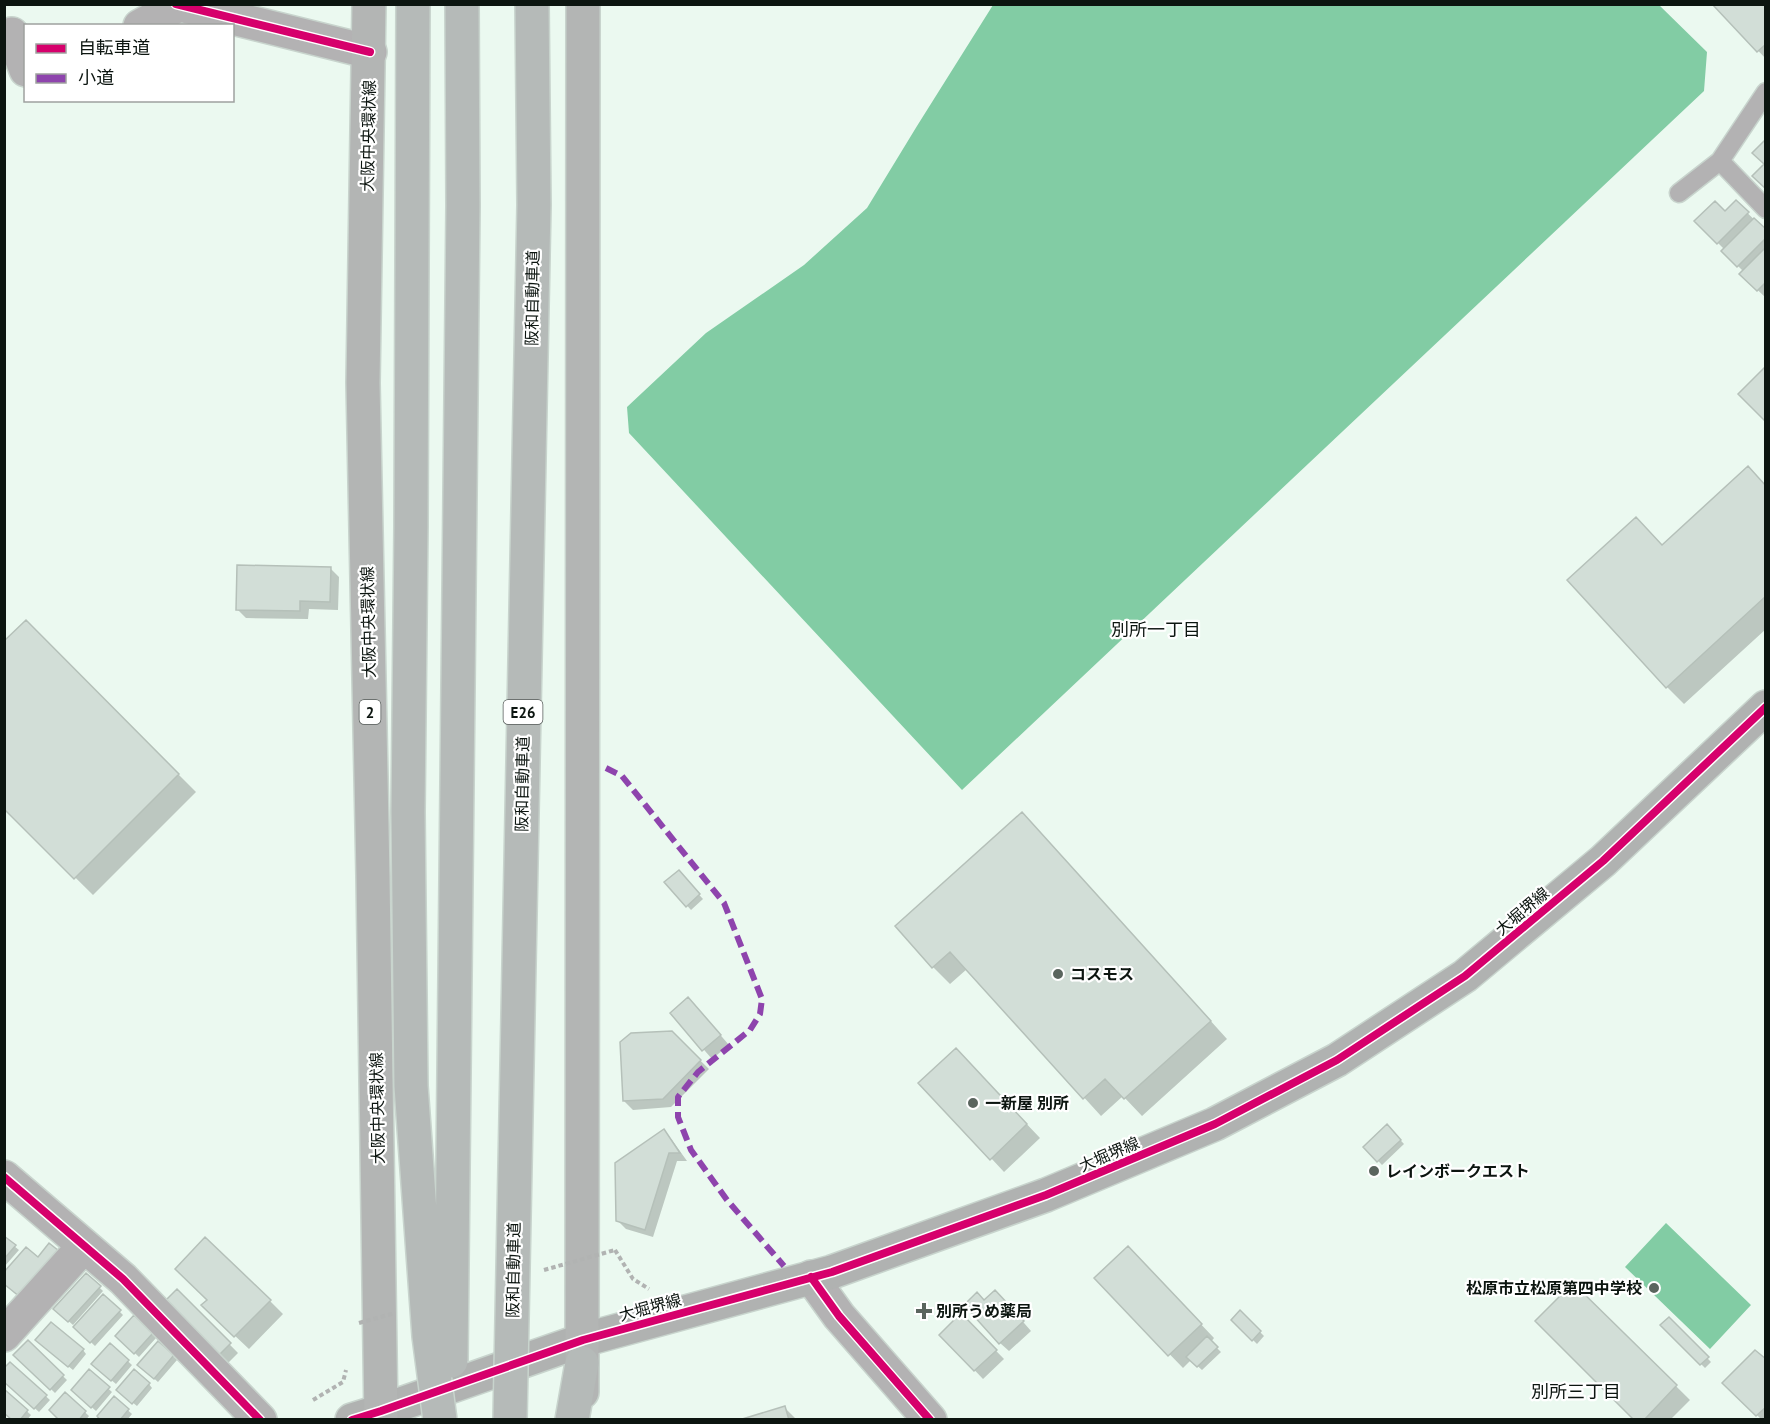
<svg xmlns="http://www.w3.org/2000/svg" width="1770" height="1424" viewBox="0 0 1770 1424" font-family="'PT Sans','Noto Sans JP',sans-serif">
<rect width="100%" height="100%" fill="#ebf9f0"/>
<path fill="#82cca4" d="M993,5h666l48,47 -3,39 -742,699 -333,-357 -2,-26 79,-74 98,-68 63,-57 50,-82z
M1666,1223l85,82 -41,44 -85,-82z"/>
<path fill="#0003" d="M1714,4h52v55z
M1736,202l30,29v67l-25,-24 3,-2 -21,-21 2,-1 -29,-29 29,-8z
M1766,486v143l-82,75 -17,-17 -4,-140z
M330,568l9,9 -1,33 -29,-1 -1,10 -62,-1 -9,-9z
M26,622l170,170 -103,103 -89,-88z
M1039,831l188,208 -85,77 -19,-20 -22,20 -134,-147 -17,15 -17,-17z
M678,872l25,27 -12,11 -25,-28z
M697,1008l32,37 -17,14 -40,-46z
M672,1033l37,36 -38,38 -38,3 -9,-9z
M969,1063l71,75 -36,34 -13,-14z
M1387,1126l17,18 -22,21 -17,-18z
M664,1131l8,9 15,21h-10l-24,76 -27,-8 -9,-9z
M4,1238l15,12 -15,17z
M1141,1261l73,77 -3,4 10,10 -19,18 -11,-10 -8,8 -87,-90z
M86,1275l17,16 -30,34 -18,-16z
M1574,1285l116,115 -20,20h-34z
M177,1291l61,62 -15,15z
M104,1296l19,19 -28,31 -20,-19z
M1004,1300l27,31 -22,20 -9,-8 -16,-42z
M270,1301l13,13 -34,35 -33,-31z
M1240,1312l24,24 -7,8 -24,-24z
M961,1315l43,44 -21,20 -42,-44z
M134,1317l22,21 -17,19 -22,-21z
M1669,1319l42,43 -6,6 -43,-43z
M28,1343l39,37 -12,13 -39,-38z
M158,1343l19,17 -19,22 -19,-17z
M41,1344l42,6 3,4 -13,16z
M110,1345l22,20 -16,19 -19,-16z
M1766,1361v59h-4l-38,-37z
M10,1364l40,36 -11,12 -35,-32z
M89,1371l23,21 -16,19 -23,-21z
M149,1384l3,4 -15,18 -15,-12z
M4,1391l27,24 -4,5h-13z
M65,1394l24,22 -3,4h-25z
M114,1398l18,16 -5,6h-25z
M784,1407l13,13h-53z"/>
<path fill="#d2ded7" stroke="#b5c0b9" stroke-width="1.5" d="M1712,4h54v40l-9,8z
M1766,139v50l-14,-13 12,-12 -12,-11z
M1736,200l13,12 -32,32 -23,-23 21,-20 10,10z
M1754,218l12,11v9l-29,29 -16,-16z
M1766,247v35l-9,9 -18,-17z
M1766,366v56l-28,-28z
M1748,466l18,20v110l-100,92 -99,-108 69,-63 26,28z
M237,565l94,2 -1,35 -30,-1v10l-64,-1z
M26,620l153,154 -105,105 -70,-70v-168z
M1022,812l189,209 -87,78 -19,-20 -22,20 -133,-147 -18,16 -37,-42z
M679,870l21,24 -14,13 -22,-25z
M688,997l33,38 -19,16 -32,-38z
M672,1031l29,29 -38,39 -40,2 -3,-59 11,-9z
M956,1048l71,76 -37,36 -72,-77z
M1387,1124l14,16 -24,22 -14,-15z
M664,1129l16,24h-11l-24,77 -29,-9 -1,-58z
M4,1236l12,9 -12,14z
M205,1237l66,63 -37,37 -33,-32 6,-5 -32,-31z
M49,1243l10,8 -39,46 -16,-13v-12l22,-25 12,10z
M1128,1246l74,78 -34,32 -74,-78z
M86,1273l15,13 -33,36 -15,-13z
M1573,1283l104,102 -33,35h-10l-99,-99z
M177,1289l54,54 -17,17 -54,-54z
M995,1290l29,31 -25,23 -35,-39 13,-13 7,8z
M103,1294l18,16 -31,33 -17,-16z
M1240,1310l21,21 -9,10 -21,-21z
M961,1313l36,37 -23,21 -35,-36z
M134,1315l19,18 -19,21 -19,-18z
M1669,1317l40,40 -9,8 -40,-40z
M51,1322l33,27 -16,18 -33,-27z
M1207,1336l11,11 -21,20 -11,-10z
M28,1340l36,35 -14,15 -37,-35z
M158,1341l16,14 -20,24 -17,-14z
M110,1343l19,17 -18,21 -20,-17z
M1755,1350l11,9v48l-10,9 -34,-33z
M10,1362l37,33 -13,14 -30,-27v-14z
M89,1369l21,18 -19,21 -20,-18z
M134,1369l16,14 -18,21 -16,-14z
M4,1389l24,21 -8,10h-8l-8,-7z
M65,1392l21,19 -7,9h-20l-10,-10z
M114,1396l15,13 -9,11h-20l-3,-4z
M785,1406l4,14h-50z"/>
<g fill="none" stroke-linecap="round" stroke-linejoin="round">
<g stroke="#c8d4cd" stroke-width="21">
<path id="lane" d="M1720,161l46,48
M1679,193l41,-32 46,-69"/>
</g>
<g stroke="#c8d4cd" stroke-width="36">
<path id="street" d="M176,4l194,48
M140,26l37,-20
M4,38l8,-4 14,36
M4,1177l119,102 137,141
M811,1277l28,39 91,104
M4,1335l80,-89"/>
</g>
<g stroke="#c8d4cd" stroke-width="36">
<path id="secondary" d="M352,1420l29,-9 202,-71 249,-68 214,-77 169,-71 122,-64 128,-84 138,-115 163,-154"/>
</g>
<g stroke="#c8d4cd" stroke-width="36">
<path id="primary" d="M369,4l-6,379 10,493 8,544
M582,1392l1,-1388"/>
</g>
<g stroke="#c8d4cd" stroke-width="36">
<path id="highway" d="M572,1420l10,-57"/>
</g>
<path stroke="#b1b3b2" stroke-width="4" stroke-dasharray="4.5 3" stroke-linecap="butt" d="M615,1250l18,29 16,10
M313,1400l30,-18 3,-12"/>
<use href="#lane" stroke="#b3b2b3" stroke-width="18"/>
<use href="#street" stroke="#b3b2b3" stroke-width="33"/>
<use href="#secondary" stroke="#b0b2b1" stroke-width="33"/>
<use href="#primary" stroke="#b3b5b4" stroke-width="33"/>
<use href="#highway" stroke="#b5bab8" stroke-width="33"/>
<g stroke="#c8d4cd" stroke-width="36" stroke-linecap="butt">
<path id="highway-bridge" d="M413,4l-2,522 -3,286 3,274 18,250 11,84
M451,1361l12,-1155 -1,-202
M510,1420l24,-1215 -2,-201"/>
</g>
<path stroke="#b1b3b2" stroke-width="4" stroke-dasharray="4.5 3" stroke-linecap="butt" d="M544,1270l71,-20
M359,1323l36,-10"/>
<use href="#highway-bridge" stroke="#b5bab8" stroke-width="33"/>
<path stroke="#8e44ad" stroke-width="6" stroke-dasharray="12 6" stroke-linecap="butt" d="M606,768l16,8 102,127 38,96 -2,15 -10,16 -52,42 -20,25v20l13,33 36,50 57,66"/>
<g stroke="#fff" stroke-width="11">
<path id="cycleway" d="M176,4l194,48
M4,1177l119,102 137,141
M811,1277l28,39 91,104
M352,1420l29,-9 202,-71 249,-68 214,-77 169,-71 122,-64 128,-84 138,-115 163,-154"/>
</g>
<use href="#cycleway" stroke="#d6006c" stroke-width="8"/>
</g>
<g fill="#5a655e" stroke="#fff" stroke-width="2">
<circle cx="1058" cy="974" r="6"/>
<circle cx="973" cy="1103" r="6"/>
<circle cx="1374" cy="1171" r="6"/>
<circle cx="1654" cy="1288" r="6"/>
<path d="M921 1302h6v6h6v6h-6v6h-6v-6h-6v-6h6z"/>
</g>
<g text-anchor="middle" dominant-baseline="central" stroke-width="4.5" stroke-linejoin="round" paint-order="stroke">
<g fill="#fff" stroke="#555b58" stroke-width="1.5">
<rect x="359.5" y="700" width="21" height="24" rx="4.5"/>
<rect x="503.5" y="700" width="39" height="24" rx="4.5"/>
</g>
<g font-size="15" font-weight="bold" fill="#0c1510">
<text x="370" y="712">2</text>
<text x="523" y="712">E26</text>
</g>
<g font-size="16" fill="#0c1510" stroke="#fff">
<text transform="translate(368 136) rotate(-89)">大阪中央環状線</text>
<text transform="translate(532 298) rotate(-89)">阪和自動車道</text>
<text transform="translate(368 622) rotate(-91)">大阪中央環状線</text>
<text transform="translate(522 784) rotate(-89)">阪和自動車道</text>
<text transform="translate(1522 911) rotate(-40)">大堀堺線</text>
<text transform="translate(377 1108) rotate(-91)">大阪中央環状線</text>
<text transform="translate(1109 1154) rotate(-23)">大堀堺線</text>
<text transform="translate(513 1270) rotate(-89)">阪和自動車道</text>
<text transform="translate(650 1307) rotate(-15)">大堀堺線</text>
</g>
<g font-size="16" font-weight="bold" fill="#0c1510" stroke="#fff" text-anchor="start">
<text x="1070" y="974">コスモス</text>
<text x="985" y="1103">一新屋 別所</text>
<text x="1386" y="1171">レインボークエスト</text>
<text x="1642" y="1288" text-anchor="end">松原市立松原第四中学校</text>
<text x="936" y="1311">別所うめ薬局</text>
</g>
<g font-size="18" fill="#0c1510" stroke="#fff">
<text x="1156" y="629">別所一丁目</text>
<text x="1576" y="1391">別所三丁目</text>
</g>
</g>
<rect width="1770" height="1424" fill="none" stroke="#0c1510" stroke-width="12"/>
<rect x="24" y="24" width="210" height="78" fill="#ffffff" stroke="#9ea19f" stroke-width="1.5"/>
<rect x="36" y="44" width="30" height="9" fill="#d6006c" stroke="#9ea19f" stroke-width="1.5"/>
<text x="78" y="54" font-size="18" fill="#0c1510">自転車道</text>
<rect x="36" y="74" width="30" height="9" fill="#8e44ad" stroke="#9ea19f" stroke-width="1.5"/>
<text x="78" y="84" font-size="18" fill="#0c1510">小道</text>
</svg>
